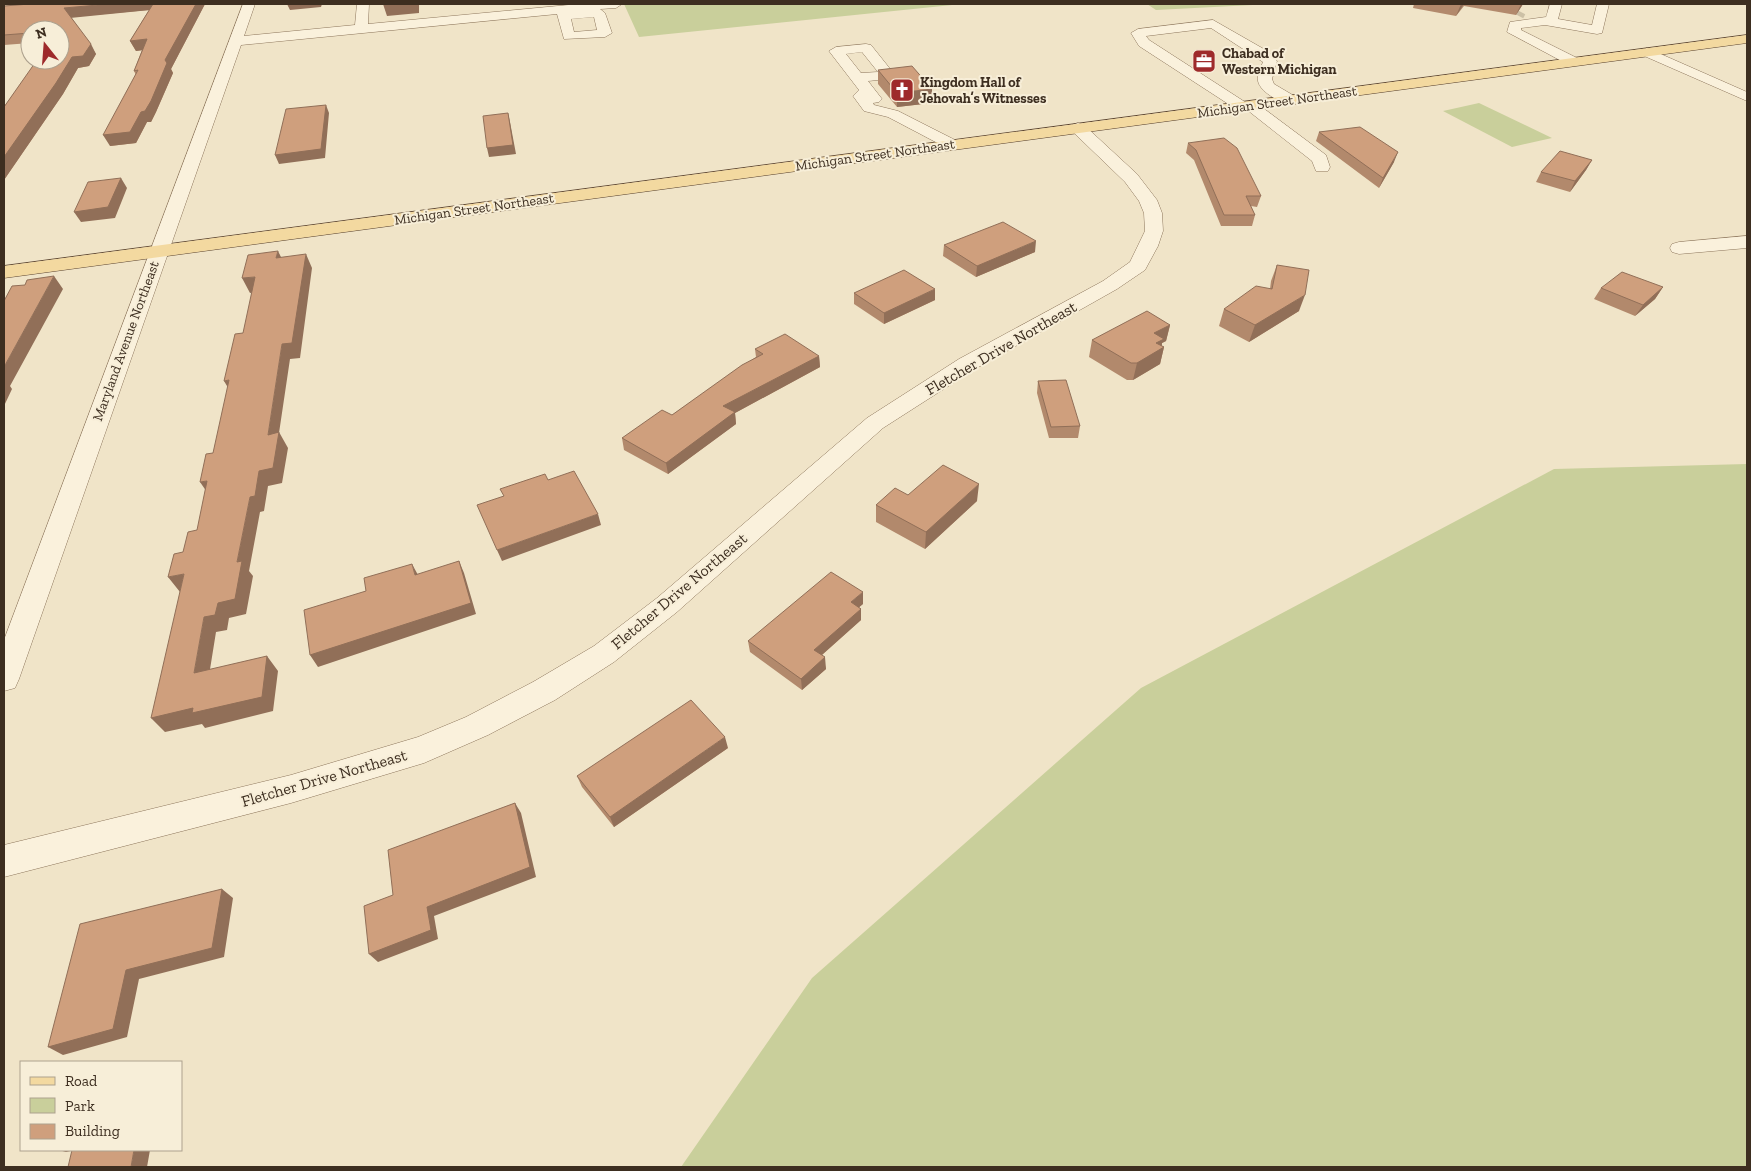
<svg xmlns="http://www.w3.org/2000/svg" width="1751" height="1171" viewBox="0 0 1751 1171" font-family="'Zilla Slab',serif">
<rect width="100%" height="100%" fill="#f0e4c8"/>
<path fill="#c9cf9b" d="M624,4h338l-323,33z
M1147,4h126l-117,6z
M1479,103l73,35 -40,9 -69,-36z
M1747,464v703h-1066l131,-189 329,-290 413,-219z"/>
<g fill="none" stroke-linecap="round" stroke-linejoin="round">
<path stroke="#ccc0a6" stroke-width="14" stroke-dasharray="14 7" stroke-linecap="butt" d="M1517,15l2,-4"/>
<g stroke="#8d765c" stroke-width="1">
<path id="minor" d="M243,4h12l-11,32 111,-11 2,-21h12l-1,20 211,-20h43l-6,4 -16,1 5,4 7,20 -7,4 -41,2 -7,-25 -316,31 -222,634 -4,9 -11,3v-51zM594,17l3,13 -23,2 -3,-13z
M1550,4h12l-4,15 34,6 5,-21h12l-7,29 -5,1 -52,-9 -24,3v2l58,29 2,3 -2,3h-10l-62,-33 3,-10 36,-5z
M1213,20l56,32 8,9 -5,18 2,5 22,13 3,3 -3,3c-11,3 -36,-10 -38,-22 -1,-6 3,-14 5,-19l-52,-34 -65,8 3,4 96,62h10l71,53 4,12 -2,4h-12l-4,-10 -66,-52h-10l-97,-63 -8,-13 7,-4z
M866,44l5,1 24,30 -7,4 -20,2 14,18 -3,3 -6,1 1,2 24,6 61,31 2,3 -2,3h-12l-59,-31 -24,-6 -11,-15 6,-6 -30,-39 7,-4zM862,52l16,20 -17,1 -15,-19z
M1647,48l100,44v9l-105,-46 -2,-3z
M1078,123l6,2 53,49 20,26 5,13 1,18 -5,15 -13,24 -28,19 -142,80 -92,59 -206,184 -63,50 -59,38 -67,35 -64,28 -133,40 -287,74v-32l287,-70 127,-38 48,-20 67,-35 61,-36 63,-48 210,-180 92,-59 144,-78 27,-19 15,-31 -1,-18 -5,-12 -14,-19 -53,-51 -2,-3 2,-3z
M1747,236v12l-68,6 -7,-2 -2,-4 2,-4 7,-2z"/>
</g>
<g stroke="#5b4430" stroke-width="1">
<path id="major" d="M1747,35v8l-1743,235v-12z"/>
</g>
<use href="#minor" fill="#faf1dc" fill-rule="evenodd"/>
<use href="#major" fill="#f3d9a0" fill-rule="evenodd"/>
</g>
<path fill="#b2896c" d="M30,4h181h-6l-34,65 2,4 -17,39 -5,10h-4l-11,21 -26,3 26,-71 -2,-4 8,-21 -6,1 -6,-10 19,-31 -78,7 25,37 -7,12 -11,2 -15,26 -59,86v-73l56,-77h-30v13l-26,2v-39z
M1414,4h109l-7,11 -52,-9 -8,10 -43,-8z
M878,70l54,33 -35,4 -19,-23z
M1319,132l75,30 -15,26 -63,-47z
M1188,143l73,53 -4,11 -6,-1 4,9 -3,11h-31l-27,-66 -8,-7z
M1592,160l-6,10 -16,22 -34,-10 5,-10z
M944,245l91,7 -59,25 -33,-21z
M1277,265l22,46 -50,31 -30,-16 5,-17 46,-20 1,-8z
M1663,287l-8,12 -20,17 -41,-17 7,-11z
M854,293l81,7 -51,24 -30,-20z
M1170,325l-4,16 -4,2v3l2,1 -4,17 -27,16h-6l-38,-23 3,-17z
M755,349l64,7 1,11 -85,46 1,11 -68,50 -44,-24 -2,-12 50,-23 84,-58z
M1038,381l42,45 -2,12h-29l-12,-45z
M977,501l-52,48 -49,-27v-17z
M863,604l-4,3 2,2v11l-39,35 4,14 -24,21 -52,-38 -2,-11z
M728,748l-114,79 -32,-40 -5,-11z"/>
<path fill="#916f58" d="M109,4h49l2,5 -90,9 -6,-10z
M196,4h15h-6l-34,65 2,4 -17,39 -5,10h-4l-11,21 -26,3 -7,-11z
M287,4h35l-1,3 -31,3z
M383,4h36v9l-32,3z
M1461,4h3l-8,12z
M1521,4h2l-7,11z
M147,39l5,10 -16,2 -6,-10z
M91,44l5,10 -7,12 -11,2 -15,26 -59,86v-23l68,-100z
M932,89v14l-35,4v-14z
M326,105l3,8 -4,45 -46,6 -4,-9z
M508,113l2,9 6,32 -27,3 -2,-9z
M1398,152l-4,10 -15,26 4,-10z
M1592,160l-6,10 -16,22 5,-11z
M121,178l6,10 -12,30 -34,4 -7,-10z
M1036,241l-1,11 -59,25 1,-11z
M278,251l7,14 -9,-7z
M306,254l6,14 -12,90 -10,1 -11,74v-1l9,16 -6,35 -14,3 -4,25 -4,1 -11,59 4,5 -7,38 -17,4 -2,12 -11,2 -9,56 -13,-15 10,-56 33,-55 13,-65 9,-26 9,-36 14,-91z
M54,276l9,13 -53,97 2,3 -8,17v-39z
M255,277l8,14 -13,2 -8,-15z
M1663,287l-8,12 -20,17 8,-11z
M935,289v11l-51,24v-11z
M1305,295l-6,16 -50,31 6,-17z
M1170,325l-4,16 -4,2 -1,6 3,-2 -4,17 -27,16 4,-17 17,-30z
M819,356l1,11 -85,46 1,11 -68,50 -2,-11 57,-57z
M229,380l4,16 -9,-15z
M207,481l4,17 -11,-16z
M979,484l-2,17 -52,48 1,-17z
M598,514l3,11 -99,36 -5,-11z
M459,561l5,12 12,41 -158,53 -8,-12z
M412,564l6,11h-3z
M184,574l-4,18 -12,-15z
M863,592v12l-12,10v-12z
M861,609v11l-46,41 -1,-11z
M267,656l11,15 -5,40 -68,17 -3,-4 -37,8 -14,-14z
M825,657l1,12 -24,21 -1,-11z
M725,737l3,11 -114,79 -4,-10z
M515,803l6,10 15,64 -102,39 4,23 -60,23 -9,-8 58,-47z
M222,889l11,9 -9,59 -85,22 -12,58 -64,18 -15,-8 78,-77z
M59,1150h16l-9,2z
M134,1150h16l-3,17h-16z"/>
<path fill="#cf9f7d" stroke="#916f58" d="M30,4h79l-45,4 27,36 -8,12 -11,1 -16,26 -52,74v-50l33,-47h23v-30h-30v3l-26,2v-29z
M153,4h43l-31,56 2,3 -16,38 -6,10 -4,1 -11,20 -27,3 35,-65 -4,1 13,-32 -17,2z
M912,66l20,23 -35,4 -19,-23z
M326,105l-5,44 -46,6 11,-46z
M508,113l5,32 -26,3 -4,-32z
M1360,127l38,25 -15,26 -64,-46z
M1224,138l13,10 24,48h-15l9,19h-31l-28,-65 -8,-7z
M1560,151l32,9 -17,21 -34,-9z
M121,178l-13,29 -34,5 14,-30z
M1003,222l33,19 -59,25 -33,-21z
M278,251l-2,7 30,-4 -14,89 -10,1 -14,91 11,-3 -6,36 -14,3 -4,25 -5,1 -13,65 5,-1 -7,38 -17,4 -3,12 -11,2 -10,56 73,-17 -5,41 -70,16 1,-5 -42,10 33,-144 -16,3 6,-23 9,-2 5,-20 9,-2 10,-49 -7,1 6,-28 7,-1 16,-73 -5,1 11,-47 8,-1 12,-56 -13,1 6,-23z
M1277,265l32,5 -4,25 -50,30 -31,-16 32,-23 16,3z
M904,270l31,19 -51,24 -30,-20z
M1622,272l41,15 -20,18 -42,-17z
M54,276l-50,91v-66l8,-15 13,-1 2,-5z
M1147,311l23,14 -16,8 10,6 -8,4 8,4 -27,16h-6l-39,-23z
M785,334l34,22 -96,50 12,6 -69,51 -44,-25 40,-28 10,5 70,-50 21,-11 -8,-5z
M1066,380l14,46 -29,1 -13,-46z
M943,465l36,19 -53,48 -50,-27 19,-17 13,7z
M574,471l24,43 -101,36 -20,-45 27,-9 -4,-7 45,-15 3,6z
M459,561l12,42 -161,52 -6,-45 62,-19 -2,-13 48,-14 3,11z
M831,572l32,20 -12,10 10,7 -47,41 11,7 -24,22 -53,-38z
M691,700l34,37 -115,80 -33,-41z
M515,803l15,64 -103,40 4,23 -62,24 -5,-48 29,-11 -5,-45z
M222,889l-10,59 -86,22 -13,59 -65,18 32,-123z
M72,1150h62l-3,17h-63z"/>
<defs>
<g id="office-square" transform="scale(1.25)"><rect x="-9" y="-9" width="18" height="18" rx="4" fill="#9e2a2b" stroke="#f7eed8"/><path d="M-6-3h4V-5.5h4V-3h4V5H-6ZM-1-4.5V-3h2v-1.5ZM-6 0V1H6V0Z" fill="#fff"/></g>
<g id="church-square" transform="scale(1.25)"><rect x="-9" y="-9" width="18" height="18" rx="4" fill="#9e2a2b" stroke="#f7eed8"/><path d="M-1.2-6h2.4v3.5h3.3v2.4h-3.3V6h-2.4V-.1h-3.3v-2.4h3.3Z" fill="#fff"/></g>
</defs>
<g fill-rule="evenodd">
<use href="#office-square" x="1204" y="61"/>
<use href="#church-square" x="902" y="90"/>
</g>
<g text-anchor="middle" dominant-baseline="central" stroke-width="4" stroke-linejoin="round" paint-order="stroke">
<g font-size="14" font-weight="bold" fill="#3d2e20" stroke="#f7eed8" text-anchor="start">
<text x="1222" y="53">Chabad of<tspan x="1222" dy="16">Western Michigan</tspan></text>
<text x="920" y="82">Kingdom Hall of<tspan x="920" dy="16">Jehovah’s Witnesses</tspan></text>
</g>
<g font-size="14" fill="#3d2e20" stroke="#f7eed8">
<text transform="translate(1277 102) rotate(-8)">Michigan Street Northeast</text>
<text transform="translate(875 155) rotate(-8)">Michigan Street Northeast</text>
<text transform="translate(474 209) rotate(-8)">Michigan Street Northeast</text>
<text transform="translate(126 341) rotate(-70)">Maryland Avenue Northeast</text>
</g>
<g font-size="16" fill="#3d2e20" stroke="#f7eed8">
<text transform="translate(1001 348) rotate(-30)">Fletcher Drive Northeast</text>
<text transform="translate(679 591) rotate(-40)">Fletcher Drive Northeast</text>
<text transform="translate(324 778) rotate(-16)">Fletcher Drive Northeast</text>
</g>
</g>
<rect width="1751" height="1171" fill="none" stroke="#3d2e20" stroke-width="10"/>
<rect x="20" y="1061" width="162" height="90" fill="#f7eed8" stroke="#ada18e"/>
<rect x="30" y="1077" width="25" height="8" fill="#f3d9a0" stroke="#ada18e"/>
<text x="65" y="1086" font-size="15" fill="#3d2e20">Road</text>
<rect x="30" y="1098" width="25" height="15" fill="#c9cf9b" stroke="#ada18e"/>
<text x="65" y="1111" font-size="15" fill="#3d2e20">Park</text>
<rect x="30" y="1124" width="25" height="15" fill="#cf9f7d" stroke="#ada18e"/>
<text x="65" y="1136" font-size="15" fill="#3d2e20">Building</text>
<g transform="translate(45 45) rotate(343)"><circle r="24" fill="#f7eed8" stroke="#ada18e"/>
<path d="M0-4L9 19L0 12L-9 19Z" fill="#9e2a2b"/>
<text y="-8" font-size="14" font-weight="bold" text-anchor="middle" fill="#3d2e20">N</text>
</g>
</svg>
